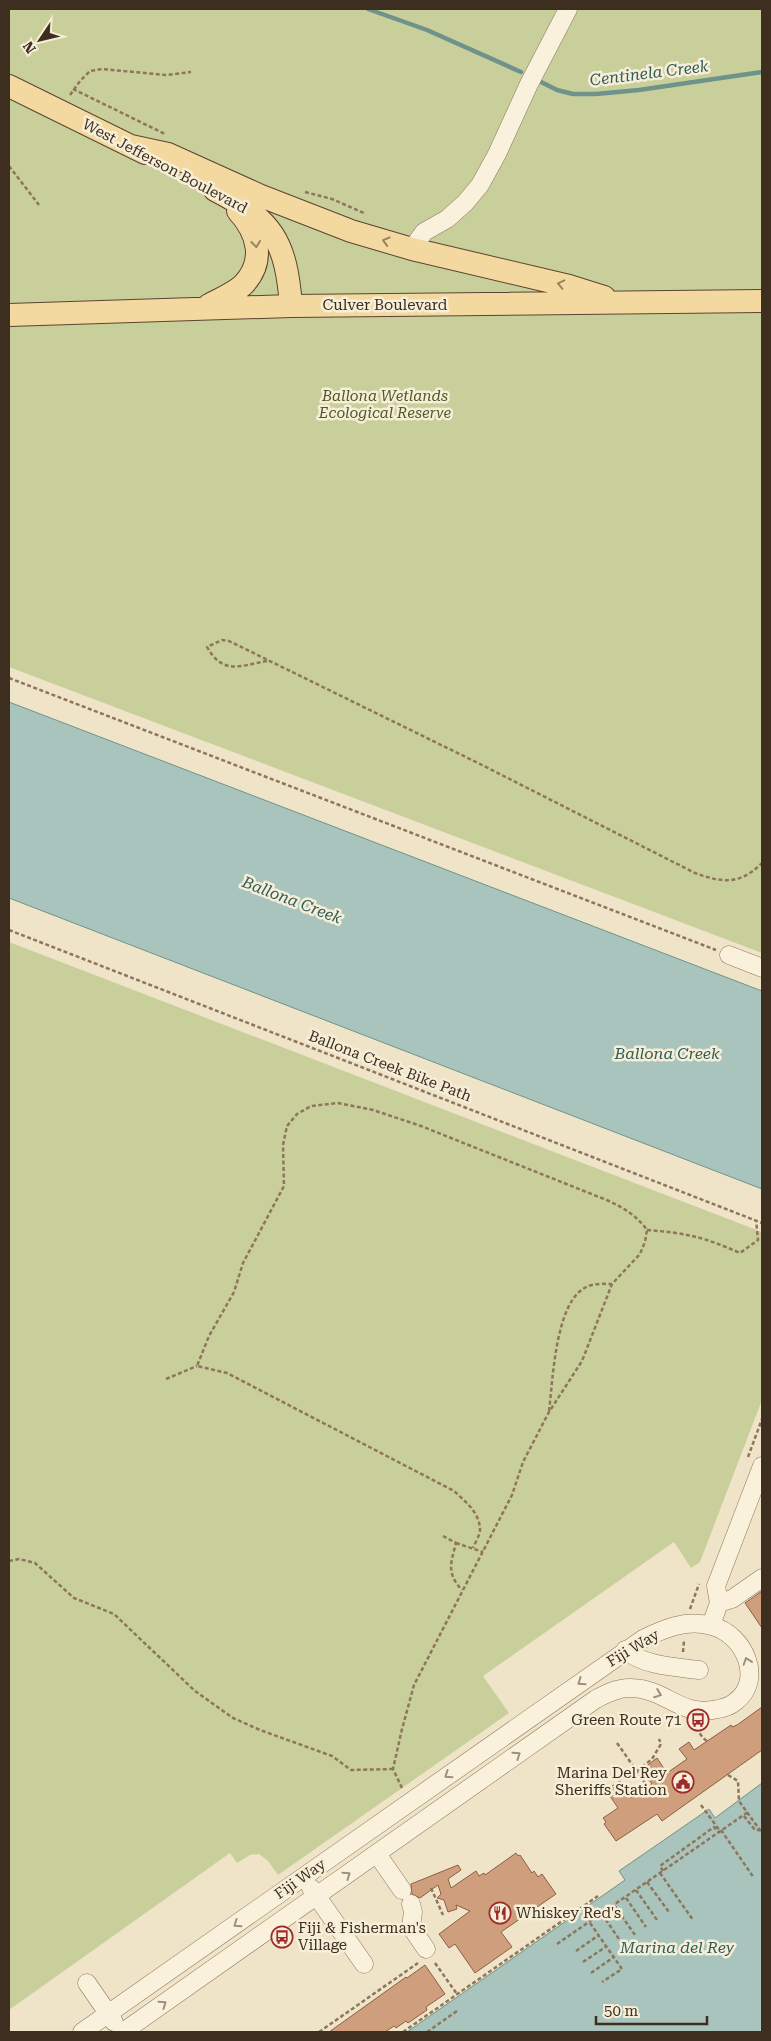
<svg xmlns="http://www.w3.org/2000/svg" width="771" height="2041" viewBox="0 0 771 2041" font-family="'Roboto Serif',serif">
<rect width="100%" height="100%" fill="#f0e4c8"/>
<path fill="#c9cf9b" d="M9,9h753v944l-753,-286z
M9,942l753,290v168l-62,162 -9,6 -17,-26 -191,134 26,37 -231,162 -10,-14 -9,-7 -9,1 -13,8 -7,-10 -221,157z"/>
<path fill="#a9c4bc" stroke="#6f938a" d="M9,702l753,289v198l-753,-291z
M762,1783v249h-355l218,-152 -6,-9 90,-62 6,9z"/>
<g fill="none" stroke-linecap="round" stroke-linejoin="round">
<path stroke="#6f938a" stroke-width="4.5" d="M368,9l59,21 94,42
M541,82l16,8 16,4h23l43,-4 123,-18"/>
</g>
<path fill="#cf9f7d" stroke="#8d5f41" d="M762,1591v37l-17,-25z
M762,1707v43l-100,71 -5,-7 -41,27 -12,-17 2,-2 -3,-4 15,-10 -12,-18 14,-9 12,17 20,-14 -11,-14 16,-12 10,15 20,-14 -8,-10 10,-7 5,8 37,-25 1,2 5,-2z
M516,1853l2,3 2,-1 12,18 2,-2 4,6 4,-3 14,20 -55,38 11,15 -37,26 -20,-29 -6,4 -10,-14 31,-23 -14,-6 1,4 -9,3 -4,-12 -7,-2 4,-4 -3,-9 -18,13 -8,-4 -1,-10 47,-19 3,5 -13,9 3,9 25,-17 3,5 5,-3 1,2z
M425,1965l20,29 -19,13 1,3 -19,13 -2,-2 -10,7 -2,-2 -9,6h-56l77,-55 1,1z"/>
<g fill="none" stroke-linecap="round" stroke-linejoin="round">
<g stroke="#8d765c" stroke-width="19">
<path id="minor" d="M412,249l12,-17 23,-13 18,-16 15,-18 17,-31 32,-70 39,-75
M729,955l33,13
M719,1603l13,-4 30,-21
M711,1625l8,-22 -3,-17 46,-120
M625,1650c19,16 51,17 74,20
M377,1854l25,36
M311,1888l53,76
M411,1904l2,8 -2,15 15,22
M87,1983l27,39
M82,2032l561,-393c22,-11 44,-20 69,-13 32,8 53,54 23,76 -5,4 -11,6 -17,7 -38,9 -51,-20 -86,-21 -13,-1 -25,5 -36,11l-473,333"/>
</g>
<g stroke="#5b4430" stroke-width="24">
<path id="major" d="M9,86l136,67
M131,146l37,8 93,42 90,35 61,18 157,37 35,11
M215,190c58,30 71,51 76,116
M209,305c11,-6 24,-11 34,-20 23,-24 15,-52 -5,-74
M9,315l282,-9 471,-5"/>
</g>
<path stroke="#8d765c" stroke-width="2.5" stroke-dasharray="4 2.5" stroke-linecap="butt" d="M73,89l92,45
M70,95l10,-14 10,-10 12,-2 64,6 25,-3
M9,166l30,39
M305,192l27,7 34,15
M267,661c-28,5 -44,14 -60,-14l15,-7 7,1 253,124 213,108c27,10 45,12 67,-10
M9,678l707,272
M9,930l753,293
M647,1230c39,3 57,7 93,23l18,-13 -2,-20
M166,1379l31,-13
M549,1411c4,-30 6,-114 40,-125 7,-3 16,-2 23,-2
M748,1457l14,-38
M443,1536l13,7c-5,20 -10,30 6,47
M456,1543l27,9
M9,1561l10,-2 16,4 39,35 40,16 81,77 38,27 27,12 72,26 19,14 42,-1
M690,1609l9,-25
M683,1652l1,-11
M696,1728l7,10 4,3
M617,1743l31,44
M637,1771l15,-12 9,-15 -2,-5
M728,1775l10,6 1,20 23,32
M402,1788l-9,-19 9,-40 12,-44 98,-190 11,-33 26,-50 33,-51 30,-77 28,-30 5,-12 2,-12c-10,-14 -23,-22 -38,-29l-188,-75 -48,-16 -35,-7 -27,3 -14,8 -10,12 -4,19 1,41 -41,77 -9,29 -25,44 -12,30 30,7 227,118c11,10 26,22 26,39 0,5 -5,13 -7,18
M701,1805l19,26
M744,1816l11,14h6
M721,1830l33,48
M663,1871l-3,-5 54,-39 4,5
M660,1873l33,47
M647,1882l22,30
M431,1888l12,27
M636,1890l21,30
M626,1898l20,29
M614,1905l21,30
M602,1914l21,31
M590,1923l32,46 -20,13
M557,1944l191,-132
M576,1951l23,-16
M583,1962l24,-16
M435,1963l22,31
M591,1973l23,-16
M319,2032l99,-69
M403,2032l195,-136
M427,2032l30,-21"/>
<use href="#minor" stroke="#faf1dc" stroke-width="18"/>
<use href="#major" stroke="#f3d9a0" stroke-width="22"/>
</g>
<defs><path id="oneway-chevron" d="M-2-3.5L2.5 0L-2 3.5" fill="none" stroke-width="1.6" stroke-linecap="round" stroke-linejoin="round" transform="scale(1.25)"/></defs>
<g stroke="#988460">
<use href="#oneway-chevron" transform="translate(386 241) rotate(-164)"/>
<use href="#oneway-chevron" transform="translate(256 244) rotate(83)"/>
<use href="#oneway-chevron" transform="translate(561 284) rotate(-167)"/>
</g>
<g stroke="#9c907e">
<use href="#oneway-chevron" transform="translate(747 1661) rotate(-109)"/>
<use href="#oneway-chevron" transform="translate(581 1682) rotate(145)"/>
<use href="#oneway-chevron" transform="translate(658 1694) rotate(21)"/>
<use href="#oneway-chevron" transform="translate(517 1755) rotate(-35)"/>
<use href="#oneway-chevron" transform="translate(448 1775) rotate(145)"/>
<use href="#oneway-chevron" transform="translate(347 1875) rotate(-35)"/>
<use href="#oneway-chevron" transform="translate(237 1924) rotate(145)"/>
<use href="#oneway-chevron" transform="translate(163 2004) rotate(-35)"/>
</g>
<defs>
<g id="bus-ring" transform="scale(1.125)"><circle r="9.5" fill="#f7eed8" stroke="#9e2a2b" stroke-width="1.5"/><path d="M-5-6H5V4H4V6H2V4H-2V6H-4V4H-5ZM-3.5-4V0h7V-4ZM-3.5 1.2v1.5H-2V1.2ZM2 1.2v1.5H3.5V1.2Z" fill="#9e2a2b"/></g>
<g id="civic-ring" transform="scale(1.125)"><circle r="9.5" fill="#f7eed8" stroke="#9e2a2b" stroke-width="1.5"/><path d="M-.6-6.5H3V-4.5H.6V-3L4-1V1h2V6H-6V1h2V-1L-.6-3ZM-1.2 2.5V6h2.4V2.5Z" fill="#9e2a2b"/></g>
<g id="restaurant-ring" transform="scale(1.125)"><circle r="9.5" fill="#f7eed8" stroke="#9e2a2b" stroke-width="1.5"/><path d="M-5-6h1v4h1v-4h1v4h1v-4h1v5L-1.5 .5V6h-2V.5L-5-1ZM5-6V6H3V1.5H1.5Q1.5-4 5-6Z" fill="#9e2a2b"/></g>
</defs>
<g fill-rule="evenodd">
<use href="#bus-ring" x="698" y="1720"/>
<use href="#civic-ring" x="683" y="1782"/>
<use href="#restaurant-ring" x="500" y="1913"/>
<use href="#bus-ring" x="282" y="1937"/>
</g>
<g text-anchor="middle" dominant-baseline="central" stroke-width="5" stroke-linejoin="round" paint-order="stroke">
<g font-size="15" fill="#3d2e20" stroke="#f7eed8">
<text transform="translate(165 166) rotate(28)">West Jefferson Boulevard</text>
<text x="385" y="305">Culver Boulevard</text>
<text transform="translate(390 1066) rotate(21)">Ballona Creek Bike Path</text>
<text transform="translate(633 1648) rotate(-31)">Fiji Way</text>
<text transform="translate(300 1879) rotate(-35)">Fiji Way</text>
</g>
<g font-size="15" font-style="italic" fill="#4d5a26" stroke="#f7eed8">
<text x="385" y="396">Ballona Wetlands<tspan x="385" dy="17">Ecological Reserve</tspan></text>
</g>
<g font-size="15" fill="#3d2e20" stroke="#f7eed8" text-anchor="end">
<text x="682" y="1720">Green Route 71</text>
<text x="667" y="1773">Marina Del Rey<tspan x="667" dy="17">Sheriffs Station</tspan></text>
<text x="516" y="1913" text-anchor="start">Whiskey Red's</text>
<text x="298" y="1928" text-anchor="start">Fiji &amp; Fisherman's<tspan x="298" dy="17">Village</tspan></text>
</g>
<g font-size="16" font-style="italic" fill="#2f5d5a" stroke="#f7eed8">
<text transform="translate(649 73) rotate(-7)">Centinela Creek</text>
<text transform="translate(292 900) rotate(21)">Ballona Creek</text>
<text x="667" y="1053">Ballona Creek</text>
<text x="677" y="1947">Marina del Rey</text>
</g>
</g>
<rect width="771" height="2041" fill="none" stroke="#3d2e20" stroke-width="20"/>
<g transform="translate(40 40) rotate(235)" stroke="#f7eed8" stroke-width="4" paint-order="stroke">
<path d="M0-4L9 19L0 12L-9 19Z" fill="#3d2e20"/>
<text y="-8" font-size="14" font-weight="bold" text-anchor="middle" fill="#3d2e20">N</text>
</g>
<path d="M596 2016v8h111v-8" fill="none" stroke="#3d2e20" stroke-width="2.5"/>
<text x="604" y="2016" font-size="15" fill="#3d2e20" stroke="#f7eed8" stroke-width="4" paint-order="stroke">50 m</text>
</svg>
